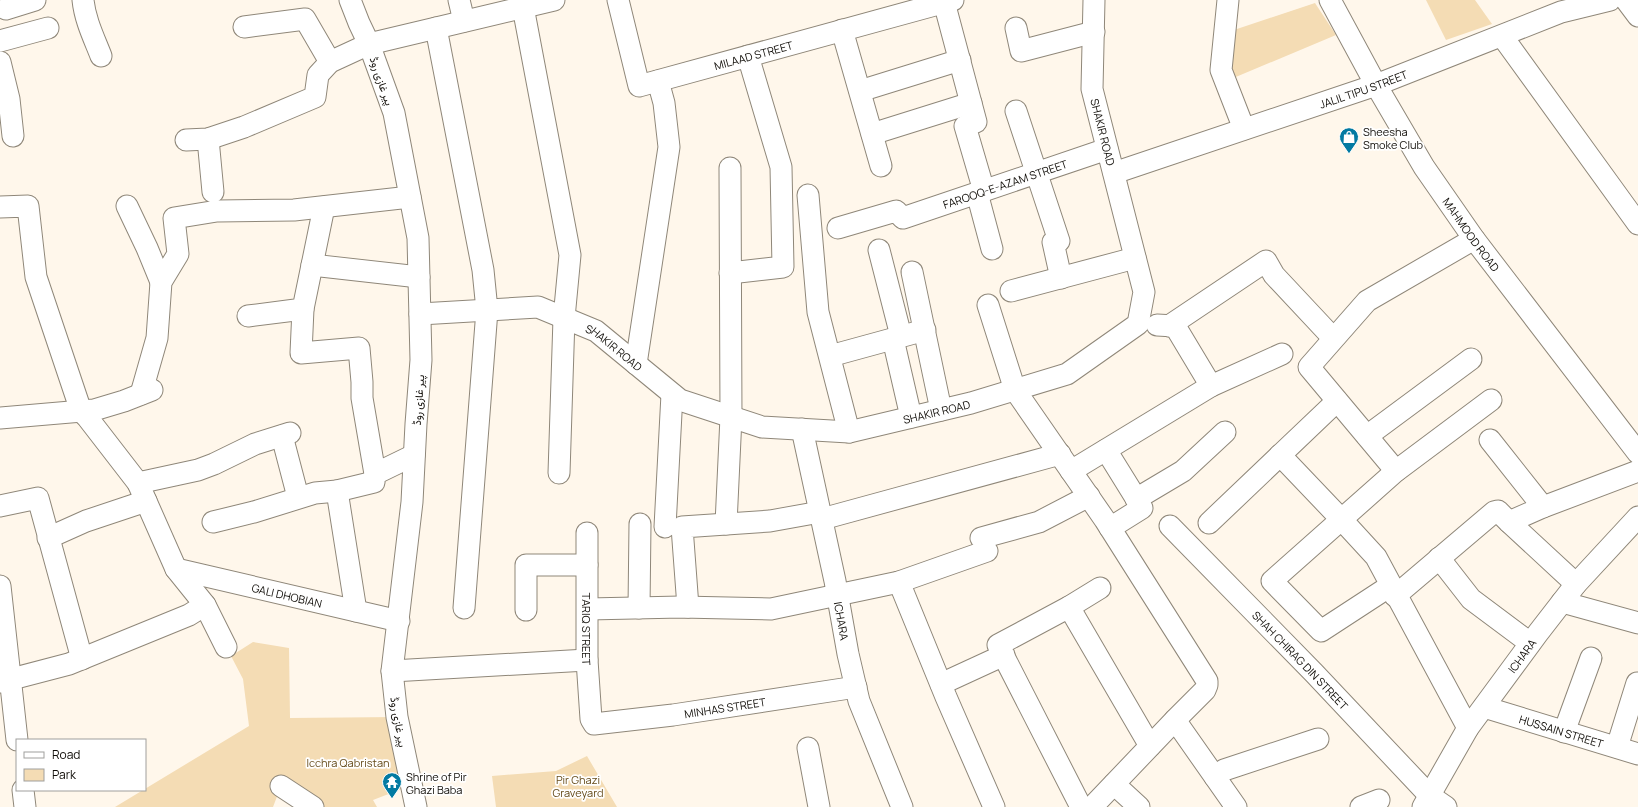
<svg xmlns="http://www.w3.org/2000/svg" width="1638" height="807" viewBox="0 0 1638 807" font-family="Manrope,Vazirmatn,sans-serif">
<rect width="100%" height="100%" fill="#fff7eb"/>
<path fill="#f4dcb4" d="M1426,0h49l17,24 -46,16z
M1315,3l21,32 -105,44 -6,-46z
M253,642l36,6 1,70 107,-1 15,68 -39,15 4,7h-67l-29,-21 -8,21h-158l134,-81 -6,-47 -12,-23z
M587,756l30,51h-121l-4,-31 64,-5z"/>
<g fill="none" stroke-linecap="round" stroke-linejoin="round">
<g stroke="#8f8779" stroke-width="23">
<g id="minor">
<path d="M83,0c2,20 11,38 18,56"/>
<path d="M350,0l9,23 10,21 25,69 24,125 3,122 -5,64 -4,78 -20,169 5,46 19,90"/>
<path d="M459,0l5,21"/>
<path id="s1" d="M618,0l21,86 314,-86"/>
<path d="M1228,0l-7,70 23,59"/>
<path id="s2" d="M1330,0l46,85 48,82 50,72 164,214"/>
<path d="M1626,0l12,16"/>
<path d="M944,2l32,120 -11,4 19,65"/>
<path d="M523,7l47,248 -6,63 -5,155"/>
<path d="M6,9l29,-9"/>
<path d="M244,27l61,-8 25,43"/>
<path d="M436,28l47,242 4,40 -23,298"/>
<path d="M1016,28l5,23 73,-19"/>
<path d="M842,30l39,136"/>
<path d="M1502,36l136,188"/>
<path d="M0,41l48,-13"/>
<path d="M0,62l9,37 4,37"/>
<path d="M860,91l100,-31"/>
<path d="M1016,111l43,130 -6,1 8,36"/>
<path d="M872,134l99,-31"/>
<path d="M208,139l5,53"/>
<path d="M186,140l22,-1 36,-12 71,-30 3,-22 12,-13 39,-18 185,-44"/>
<path id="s3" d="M1114,173l262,-88 185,-73 49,-12"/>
<path d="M977,193l15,56"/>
<path d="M808,195l10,117 31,120"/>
<path d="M127,206l20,42 14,34"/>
<path d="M0,207l28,-1 8,71 45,134 6,6 51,66 38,86 29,36 21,42"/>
<path id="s4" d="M838,228l58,-17 7,7 204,-69"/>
<path d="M879,250l22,86"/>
<path d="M312,265l107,12"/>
<path d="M912,272l29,138"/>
<path d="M730,273l53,-6 -2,-100 -33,-111"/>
<path d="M1011,291l124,-33"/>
<path d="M988,305l27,85 90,130 102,161v4l-2,5 -30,30 -83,87"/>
<path d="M303,309l-2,44 58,-5 3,34v16l13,76"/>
<path id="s5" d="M420,314l118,-7 58,24 84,69 82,27 87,5 122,-29 96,-29 71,-50 6,-32 -52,-203 2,-89"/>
<path d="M248,316l55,-7 21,-102"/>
<path d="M1157,325l18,1 36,60 71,-32"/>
<path d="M1169,326l97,-65 8,14 59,63"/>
<path d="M893,339l18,78"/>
<path d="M830,356l95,-26"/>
<path d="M636,364l33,-217 -5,-44 -6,-22"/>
<path d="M141,394l16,-56 4,-56 17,-28 -4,-36 43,-7 77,-1 116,-13"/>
<path d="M0,418l94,-8 30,-9 28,-11"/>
<path id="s6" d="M802,429l33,152 13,73 11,47 43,106"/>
<path d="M282,436l16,61"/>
<path d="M1367,436l104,-77"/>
<path d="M1490,440l53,67"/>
<path d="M1106,450l36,58 -32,20"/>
<path d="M1280,455l62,65 34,37 92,171"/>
<path d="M1071,471l140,-85"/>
<path d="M1396,471l-87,-104 58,-66 107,-62"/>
<path d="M138,483l60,-13 16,-6 41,-20 35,-11"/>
<path d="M1136,499l47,-28 42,-39"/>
<path d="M0,506l38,-8 44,161"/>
<path d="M822,519l238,-65"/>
<path d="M213,522l41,-10 61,-19 22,-2"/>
<path d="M1509,522l67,62"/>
<path d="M1209,523l128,-122"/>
<path d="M726,524l5,-107 -1,-249"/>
<path id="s7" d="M1170,526l144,147 116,123 16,11"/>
<path d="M665,527l7,-133"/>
<path id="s8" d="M587,533v127l4,59 3,5 79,-9 183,-28"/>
<path d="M48,538l38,-17 60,-20"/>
<path d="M981,538l58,-16 50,-26"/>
<path d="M1439,558l32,41 59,44"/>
<path id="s9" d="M176,569l223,52"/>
<path d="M899,582l47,115 48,110"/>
<path d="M0,586l17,154"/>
<path d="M1390,586l-69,45 -49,-50 124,-110 95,-71"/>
<path d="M1100,588l-31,19 81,139"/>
<path d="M1395,596l99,-84 4,-1 11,11 34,-15 95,-36"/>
<path d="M1562,602l76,21"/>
<path d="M688,607l-6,-80 88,-6 50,-9"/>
<path d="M1069,607l-71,38 83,162"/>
<path d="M639,608l1,-84"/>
<path d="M588,609l93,-2 90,2 128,-27 88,-31"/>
<path d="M526,610v-45h61"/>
<path d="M356,611l-19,-120 37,-9 1,-8 39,-19"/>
<path d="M392,671l195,-11"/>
<path d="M0,682l69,-18 120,-49 16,-10"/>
<path d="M941,684l63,-29"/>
<path id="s10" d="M1484,707l154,47"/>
<path d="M1175,720l61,87"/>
<path d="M1564,732l27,-74"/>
<path d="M1617,747l20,-64"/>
<path d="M808,748l11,59"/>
<path d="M1215,777l9,-7 94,-31"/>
<path d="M1114,784l25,23"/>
<path d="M281,786l32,21"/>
<path d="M23,790l2,17"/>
<path d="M1361,807l18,-7"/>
<path id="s11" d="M1423,807l45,-79 70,-95 38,-49 62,-67"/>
</g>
</g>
<use href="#minor" stroke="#fff" stroke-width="21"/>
</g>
<defs>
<g id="shop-pin" transform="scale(1)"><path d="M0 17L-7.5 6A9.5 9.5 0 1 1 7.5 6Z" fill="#027aa2" stroke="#fff"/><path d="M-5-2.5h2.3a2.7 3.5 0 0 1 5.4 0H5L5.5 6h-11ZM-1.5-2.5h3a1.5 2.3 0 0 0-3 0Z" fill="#fff"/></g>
<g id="temple-pin" transform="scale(1)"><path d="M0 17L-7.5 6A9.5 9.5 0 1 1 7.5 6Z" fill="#027aa2" stroke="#fff"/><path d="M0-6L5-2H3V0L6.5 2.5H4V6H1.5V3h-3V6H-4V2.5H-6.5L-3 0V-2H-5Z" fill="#fff"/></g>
</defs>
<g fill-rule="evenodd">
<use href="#shop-pin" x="1349" y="137"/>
<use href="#temple-pin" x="392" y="782"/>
</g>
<g text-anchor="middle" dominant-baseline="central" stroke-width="3.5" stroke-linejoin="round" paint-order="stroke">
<g font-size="11" fill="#110e09" stroke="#fff">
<text stroke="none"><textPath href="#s1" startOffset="207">MILAAD STREET</textPath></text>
<text transform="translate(382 81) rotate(71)">پیر غازی روڈ</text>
<text stroke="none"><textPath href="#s3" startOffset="263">JALIL TIPU STREET</textPath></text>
<text transform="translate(1103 132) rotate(76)">SHAKIR ROAD</text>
<text stroke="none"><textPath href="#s4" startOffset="178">FAROOQ-E-AZAM STREET</textPath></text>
<text stroke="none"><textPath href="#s2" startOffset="274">MAHMOOD ROAD</textPath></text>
<text stroke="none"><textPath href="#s5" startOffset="205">SHAKIR ROAD</textPath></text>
<text transform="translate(418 400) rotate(-86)">پیر غازی روڈ</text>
<text stroke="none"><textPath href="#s5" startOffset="553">SHAKIR ROAD</textPath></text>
<text stroke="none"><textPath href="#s9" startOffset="114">GALI DHOBIAN</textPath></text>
<text stroke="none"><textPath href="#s6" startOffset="196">ICHARA</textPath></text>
<text stroke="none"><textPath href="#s8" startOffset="96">TARIQ STREET</textPath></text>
<text stroke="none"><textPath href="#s11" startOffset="181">ICHARA</textPath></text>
<text stroke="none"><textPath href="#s7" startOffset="187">SHAH CHIRAG DIN STREET</textPath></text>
<text stroke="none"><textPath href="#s8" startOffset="324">MINHAS STREET</textPath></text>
<text transform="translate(399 722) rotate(80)">پیر غازی روڈ</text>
<text stroke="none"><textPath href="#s10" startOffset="81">HUSSAIN STREET</textPath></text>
</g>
<g font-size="11" fill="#110e09" stroke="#fff" text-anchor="start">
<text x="1363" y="131">Sheesha<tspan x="1363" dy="13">Smoke Club</tspan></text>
<text x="406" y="776">Shrine of Pir<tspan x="406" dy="13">Ghazi Baba</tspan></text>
</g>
<g font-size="11" fill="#654b1a" stroke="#fff">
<text x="348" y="762">Icchra Qabristan</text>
<text x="578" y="779">Pir Ghazi<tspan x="578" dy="13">Graveyard</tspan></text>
</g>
</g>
<rect x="16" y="739" width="130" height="52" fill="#ffffff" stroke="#a09f9d"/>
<rect x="24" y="752" width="20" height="6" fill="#ffffff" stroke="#a09f9d"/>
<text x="52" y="759" font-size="12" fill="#110e09">Road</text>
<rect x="24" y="769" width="20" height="12" fill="#f4dcb4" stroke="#a09f9d"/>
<text x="52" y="779" font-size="12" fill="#110e09">Park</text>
</svg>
